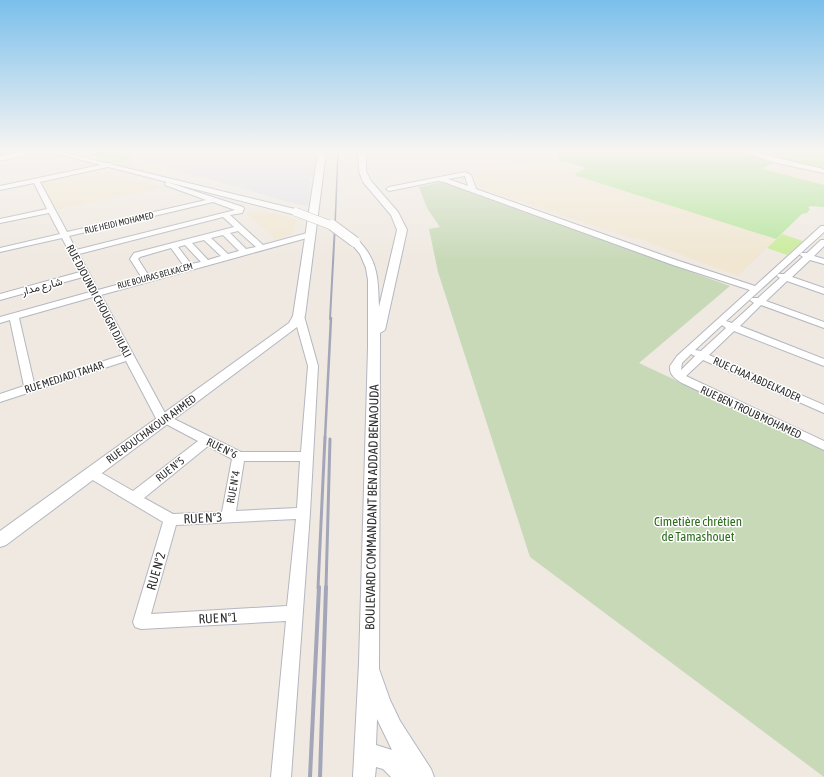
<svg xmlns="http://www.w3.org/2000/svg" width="824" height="777" viewBox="0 0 824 777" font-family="'Asap Condensed',Vazirmatn,sans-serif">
<rect width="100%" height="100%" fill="#efe9e1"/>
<path fill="#e3e1e8" d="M118,152h200v3h-2l-4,23 -4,2 3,3 -3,22h-8l-155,-44 7,-5z"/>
<path fill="#f0e6d1" d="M541,159h16l30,9 -13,7 202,64 -38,37 -101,-38 -3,1 -154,-51 -8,-13z
M773,162l51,11v12l-62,-16z
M97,171l2,2 6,-1 60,15 -109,23 -2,-2 -15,-26z
M261,210l36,9 -4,15 -17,6 -29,-26z"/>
<path fill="#b6e59e" d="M557,152h186l29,11 -10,6 62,16v22l-14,-1 -2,2 2,1 -3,4 -5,1 -26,25 -202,-64 12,-7 -29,-9z"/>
<path fill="#c8d9b8" d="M442,182l288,104 -91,77 185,87v327l-294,-220 -92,-285 -9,-43 11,-2 -13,-19 -8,-21z"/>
<path fill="#c9ec9a" d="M97,152h17l22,5 -16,6 -31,-8z
M756,152h68v17l-31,-6z
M782,234l21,7 -16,14 -20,-7z"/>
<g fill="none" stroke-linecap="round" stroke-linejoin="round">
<g stroke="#b4b7c1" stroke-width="2">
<path id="minor" d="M110,163l2,1v2l-72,16 27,50 139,-32 -41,-15v-2l2,-1 76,25 1,2 -2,4 -12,2 33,30 48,-13 4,2 -1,2 -213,59 65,120 75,37h60l7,-86 -14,-50 5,-3 5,3 14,50 -8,147 -19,264h-20l15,-156 -145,8 -6,-2 -2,-5 30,-100 -77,-46 -1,-3 1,-3 5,-2 5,2 37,21 65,-50 -32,-17h-7l-33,-63 -126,41v-8l24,-8 -14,-66 -10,3v-6l90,-25 -7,-15 -83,23v-6l80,-22 -18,-34 -62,14v-4l60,-14 -11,-21 -49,10v-4l47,-10 -13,-26 -34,7v-4zM213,202l22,8 -159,40 -7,-14zM223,217l11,10 -100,26 -4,6 12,19 -44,12 -19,-36zM238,231l18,16 -10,2 -16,-16zM223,235l16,16 -11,3 -17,-16zM204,240l17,16 -13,4 -16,-17zM185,245l16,17 -10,2 -13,-17zM171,248l13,18 -35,10 -11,-17 2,-2zM93,297l30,58 -89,28 -15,-65zM208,446l24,13 -10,53 -49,2 -29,-16zM244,461h56l-3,47 -61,3zM296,519l-9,87 -136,8 25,-89z
M465,172l6,3 5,14 203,72 76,25 66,-60h3v6l-98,89 6,2 22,-20 -4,-3 2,-2h6l22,-20 -3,-2 1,-2h6l19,-17 -3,-2 1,-2h6l14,-13h3v6l-10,10 10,3v5l-14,-4 -18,17 32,11v6l-37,-13 -21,20 58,21v6l-63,-23 -21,21 84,33v7l-90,-35 -25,24 115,50v8l-121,-53 -17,16 138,65v9l-142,-67c-6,-4 -13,-8 -12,-17l7,-10 73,-66 -77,-25 -229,-83 -6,-1 -49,10 -3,-2 3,-2zM465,176l3,10 -20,-7zM722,325l4,3 -25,23 -6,-1zM691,354l4,2 -14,14 1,-7z"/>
</g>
<g stroke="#b4b7c1" stroke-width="2">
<path id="tertiary" d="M50,152h11l238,58 1,2 -4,3z
M318,152h8l-21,164 -8,11 -291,218 -6,2v-16l289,-208 4,-7z
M358,152h8v19l5,10 27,31 9,18 -22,100 -5,3 -1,336 11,31 10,21 31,48 3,8h-43l-8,-8 -7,-2 -1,10h-22l6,-114 9,-315v-68l-2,-12 -6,-14 -10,-12 5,-3c5,1 6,5 9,8 15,18 14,38 15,60l18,-77 -6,-15 -28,-33 -4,-11zM377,719l15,31 -16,-5z
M747,152h10l20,6 47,11v4l-52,-11z"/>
</g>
<g stroke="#b4b7c1" stroke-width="2">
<path id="secondary" d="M18,152h12l-1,2 -29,7v-5z"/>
</g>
<use href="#minor" fill="#fff" fill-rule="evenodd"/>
<use href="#tertiary" fill="#fff" fill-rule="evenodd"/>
<use href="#secondary" fill="#fff" fill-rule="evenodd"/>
<path stroke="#a3a6b8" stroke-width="1.5" d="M335,226l3,-74"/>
<path stroke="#a3a6b8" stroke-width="2" d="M330,319l5,-94"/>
<path stroke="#a3a6b8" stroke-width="2.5" d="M325,438l6,-120"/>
<path stroke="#a3a6b8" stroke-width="3" d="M318,588l7,-151
M326,588l4,-149"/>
<path stroke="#a3a6b8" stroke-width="4" d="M310,777l9,-190
M320,777l6,-190"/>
<g stroke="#b4b7c1" stroke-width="9" stroke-linecap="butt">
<path id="tertiary-bridge-far1" d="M296,212l37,14"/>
</g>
<g stroke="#b4b7c1" stroke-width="12" stroke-linecap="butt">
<path id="tertiary-bridge" d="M332,225l23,17"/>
</g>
<use href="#tertiary-bridge-far1" stroke="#fff" stroke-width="8"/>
<use href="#tertiary-bridge" stroke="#fff" stroke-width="10"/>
</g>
<linearGradient id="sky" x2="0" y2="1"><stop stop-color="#7abfeb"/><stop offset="0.58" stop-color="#f8f5f2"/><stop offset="1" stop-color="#f8f5f2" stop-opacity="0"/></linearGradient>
<rect width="824" height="260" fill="url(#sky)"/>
<g text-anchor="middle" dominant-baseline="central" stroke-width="3" stroke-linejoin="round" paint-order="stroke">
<g font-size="9" fill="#2e2e2e" stroke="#fff">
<text transform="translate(119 223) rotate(-13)">RUE HEIDI MOHAMED</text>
<text transform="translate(155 276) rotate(-15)">RUE BOURAS BELKACEM</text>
</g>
<g font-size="11" fill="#2e2e2e" stroke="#fff">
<text transform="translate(42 286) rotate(-15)">شارع مدار</text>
<text transform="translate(99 301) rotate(62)">RUE DJOUNDI CHOUGRI DJILALI</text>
<text transform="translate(64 377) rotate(-18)">RUE MEDJADI TAHAR</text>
<text transform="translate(757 379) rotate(24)">RUE CHAA ABDELKADER</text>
<text transform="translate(751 412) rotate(25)">RUE BEN TROUB MOHAMED</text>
<text transform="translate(151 429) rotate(-36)">RUE BOUCHAKOUR AHMED</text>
<text transform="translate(222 448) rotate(26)">RUE N°6</text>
<text transform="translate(170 469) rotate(-38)">RUE N°5</text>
<text transform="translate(233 487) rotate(-80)">RUE N°4</text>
</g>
<g font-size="13" fill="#2e2e2e" stroke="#fff">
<text transform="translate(372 507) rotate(-89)">BOULEVARD COMMANDANT BEN ADDAD BENAOUDA</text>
<text transform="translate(203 518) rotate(-3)">RUE N°3</text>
<text transform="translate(156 571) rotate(-74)">RUE N°2</text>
<text transform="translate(218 618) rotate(-3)">RUE N°1</text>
</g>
<g font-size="13" fill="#2c6e1b" stroke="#fff">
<text x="698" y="521">Cimetière chrétien<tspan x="698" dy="15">de Tamashouet</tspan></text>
</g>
</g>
</svg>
